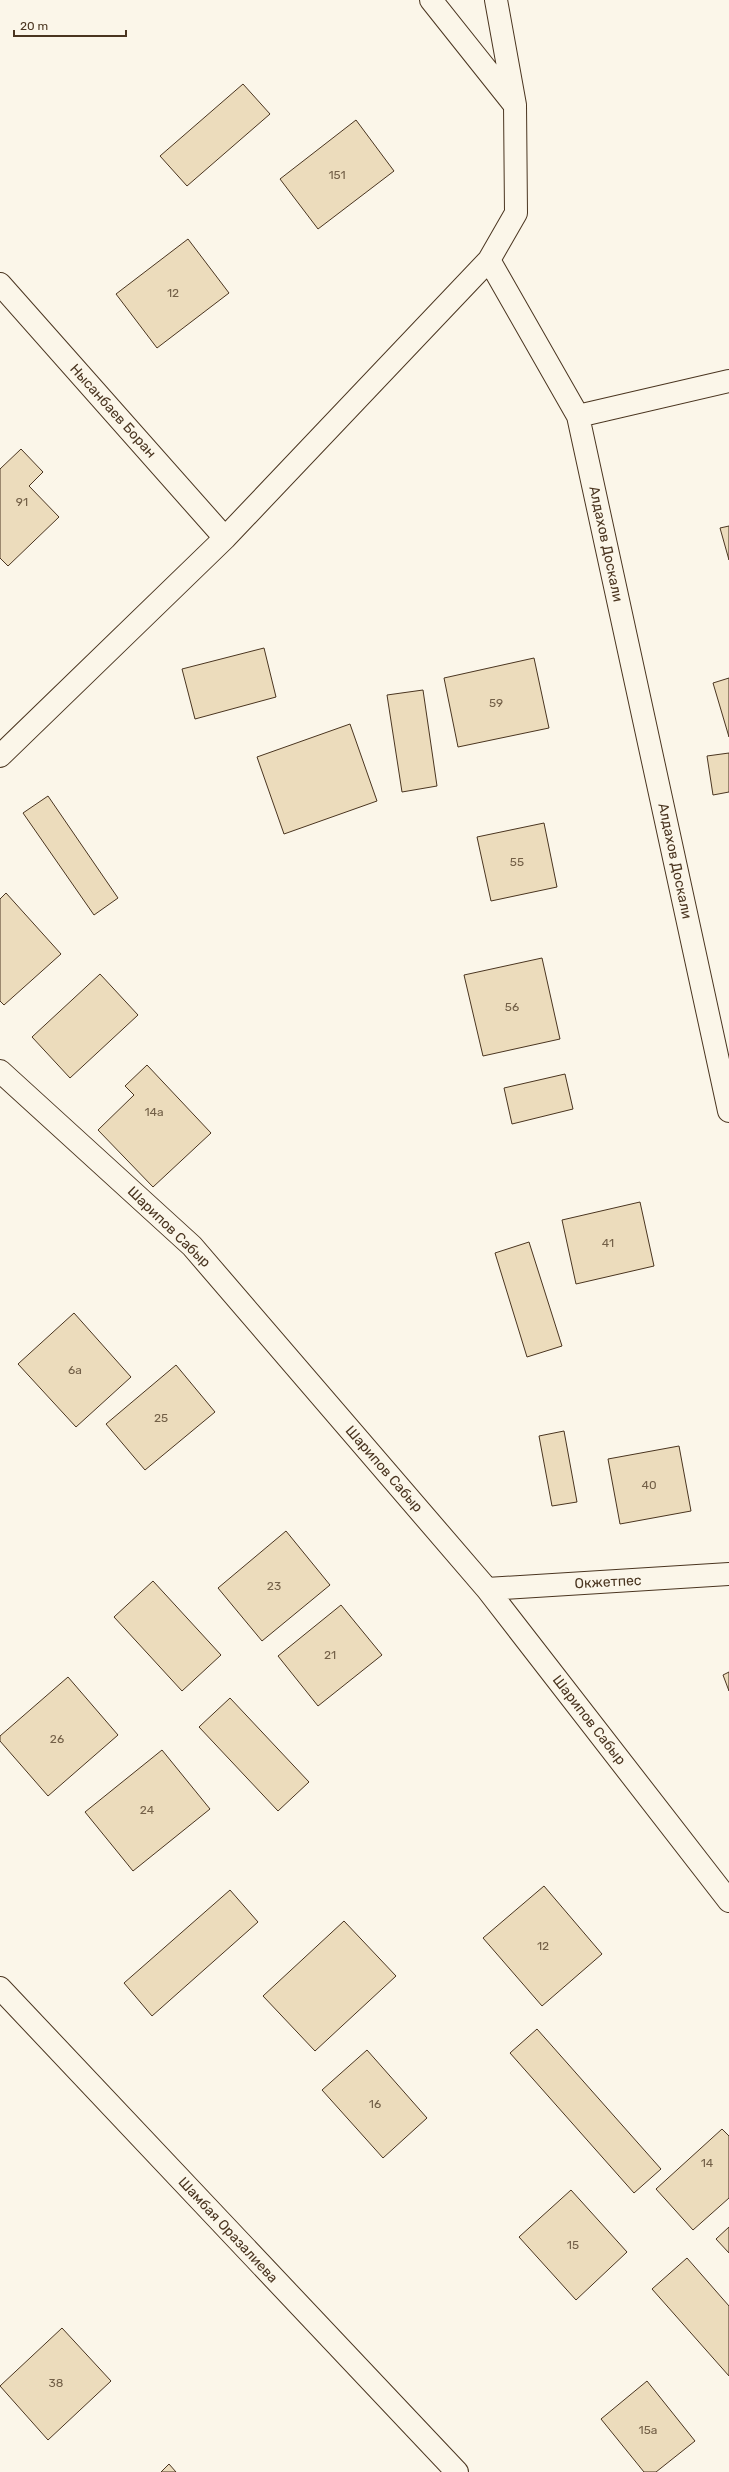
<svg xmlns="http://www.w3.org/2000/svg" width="729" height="2472" viewBox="0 0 729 2472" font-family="Rubik,sans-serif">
<rect width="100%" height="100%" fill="#fbf6e9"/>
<path fill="#ecdcbc" stroke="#4a3520" d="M243,84l27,30 -83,72 -27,-30z
M356,120l38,51 -76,58 -38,-50z
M188,239l41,54 -72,55 -41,-54z
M21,449l22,23 -14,14 30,31 -51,49 -8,-8v-89z
M729,526v34l-9,-32z
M264,648l12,49 -81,22 -13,-50z
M534,658l15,70 -91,19 -14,-69z
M729,678v59l-16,-54z
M423,690l14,96 -35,6 -15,-97z
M350,724l27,77 -93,33 -27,-77z
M729,753v39l-16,3 -6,-39z
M48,796l70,102 -24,17 -71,-102z
M544,823l13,64 -66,14 -14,-64z
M6,893l55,61 -57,51 -4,-4v-102z
M542,958l18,81 -77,17 -19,-81z
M100,974l38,41 -68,63 -38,-41z
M147,1065l64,68 -58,54 -55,-57 36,-35 -9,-9z
M565,1074l8,35 -61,15 -8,-36z
M640,1202l14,64 -78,18 -14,-64z
M529,1242l33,104 -35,11 -32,-104z
M74,1313l57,64 -55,50 -58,-63z
M176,1365l39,47 -70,58 -39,-46z
M564,1431l13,71 -25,4 -13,-70z
M679,1446l12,65 -71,13 -12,-65z
M286,1531l44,54 -68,56 -44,-53z
M153,1581l68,74 -39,36 -68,-74z
M341,1605l41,50 -64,51 -40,-50z
M729,1672v19l-6,-16z
M68,1677l50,58 -70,61 -48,-55v-5z
M230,1698l79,84 -31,29 -79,-84z
M162,1750l48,59 -77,62 -48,-59z
M544,1886l58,68 -60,52 -59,-68z
M230,1890l28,32 -106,94 -28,-33z
M344,1921l52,55 -81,75 -52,-55z
M537,2029l124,140 -27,24 -124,-140z
M367,2050l60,68 -44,40 -61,-68z
M722,2129l7,7v62l-36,32 -37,-41z
M571,2190l56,62 -51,48 -57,-63z
M729,2227v26l-13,-14z
M687,2258l42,48v70l-77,-87z
M62,2328l49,53 -63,59 -48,-54z
M647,2381l48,60 -39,31h-12l-43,-53z
M169,2464l7,8h-15z"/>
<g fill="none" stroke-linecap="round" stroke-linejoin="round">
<g stroke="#4a3520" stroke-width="24">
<path id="minor" d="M431,0l82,103
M496,0l19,105 1,108 -27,47 89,156 151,695
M0,284l225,254
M578,416l151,-35
M0,756l225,-218 264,-278
M0,1071l192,175 295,343 242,312
M487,1589l242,-15
M0,1988l457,484"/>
</g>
<use href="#minor" stroke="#fbf6e9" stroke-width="22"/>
</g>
<g text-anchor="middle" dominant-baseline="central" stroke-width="3" stroke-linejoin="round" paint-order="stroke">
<g font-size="12" fill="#725f47">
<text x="337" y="175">151</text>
<text x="173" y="293">12</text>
<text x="22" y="502">91</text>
<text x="496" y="703">59</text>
<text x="517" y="862">55</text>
<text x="512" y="1007">56</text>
<text x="154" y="1112">14а</text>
<text x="608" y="1243">41</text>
<text x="75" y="1370">6а</text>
<text x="161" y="1418">25</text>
<text x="649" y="1485">40</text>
<text x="274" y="1586">23</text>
<text x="330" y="1655">21</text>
<text x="57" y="1739">26</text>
<text x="147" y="1810">24</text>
<text x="543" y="1946">12</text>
<text x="375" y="2104">16</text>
<text x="707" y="2163">14</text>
<text x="573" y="2245">15</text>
<text x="56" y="2383">38</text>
<text x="648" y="2430">15а</text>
</g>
<g font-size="14" fill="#4a3520" stroke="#fbf6e9">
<text transform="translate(113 411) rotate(48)">Нысанбаев Боран</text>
<text transform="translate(606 544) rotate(78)">Алдахов Доскали</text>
<text transform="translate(675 861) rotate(78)">Алдахов Доскали</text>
<text transform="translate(169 1227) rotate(44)">Шарипов Сабыр</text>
<text transform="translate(384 1469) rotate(49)">Шарипов Сабыр</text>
<text transform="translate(608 1582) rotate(-3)">Окжетпес</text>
<text transform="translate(589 1720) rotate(52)">Шарипов Сабыр</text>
<text transform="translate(228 2230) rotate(47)">Шамбая Оразалиева</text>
</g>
</g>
<path d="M14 30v6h112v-6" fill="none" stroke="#4a3520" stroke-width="2"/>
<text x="20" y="30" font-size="12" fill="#4a3520" stroke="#fbf6e9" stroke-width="3" paint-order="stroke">20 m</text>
</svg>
